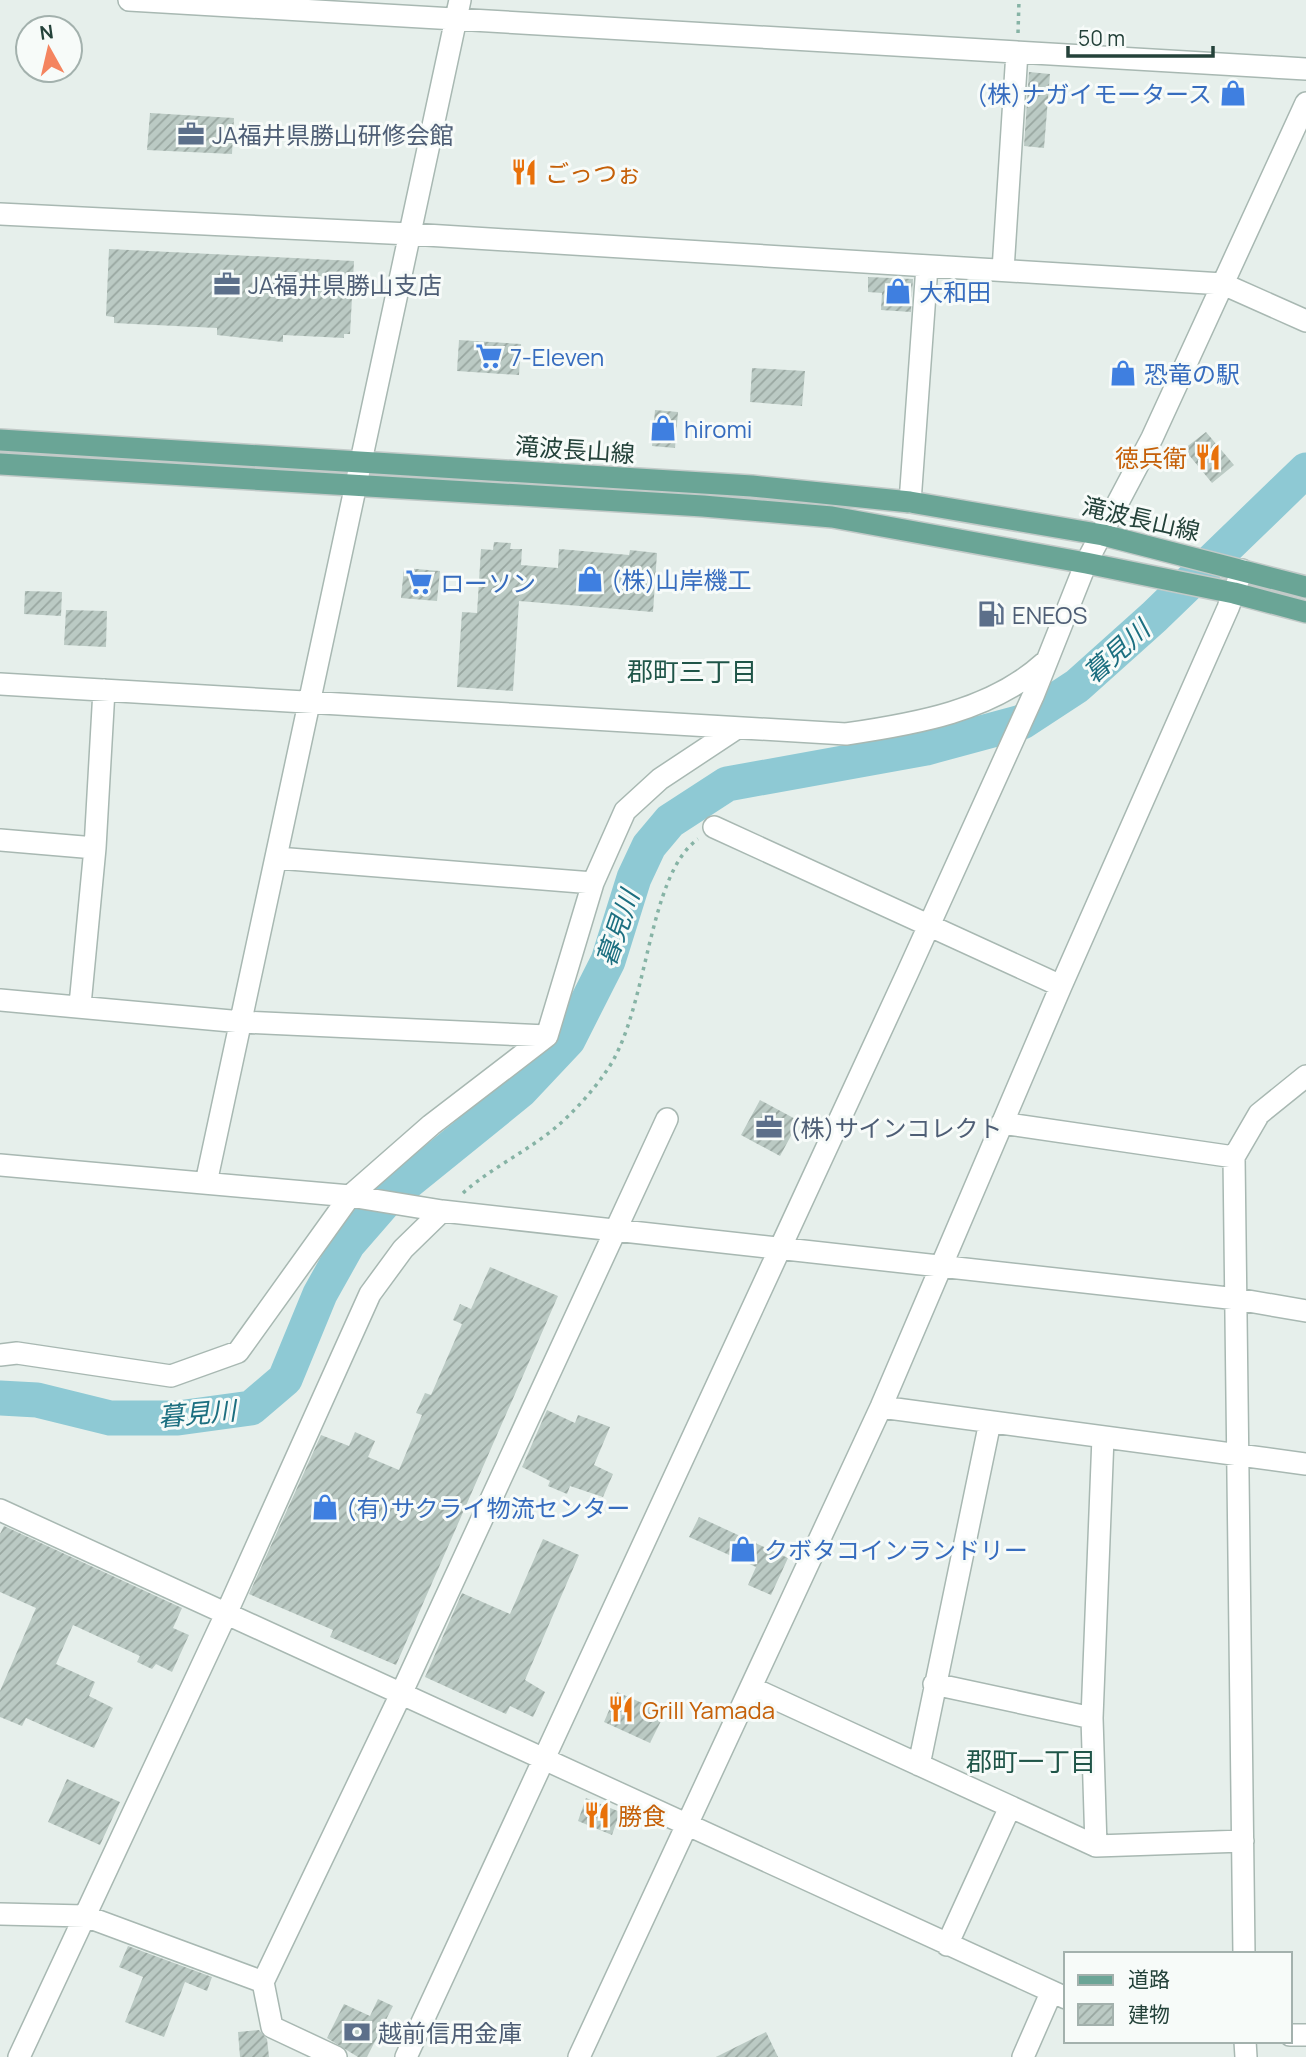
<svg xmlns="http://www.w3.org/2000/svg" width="1306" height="2057" viewBox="0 0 1306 2057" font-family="Manrope,'Noto Sans JP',sans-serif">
<defs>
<pattern id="building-hatch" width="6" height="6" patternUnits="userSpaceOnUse" patternTransform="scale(1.75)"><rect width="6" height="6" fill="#bbcac4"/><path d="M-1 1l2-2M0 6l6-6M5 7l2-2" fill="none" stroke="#98a6a0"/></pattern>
</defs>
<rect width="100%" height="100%" fill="#e6efeb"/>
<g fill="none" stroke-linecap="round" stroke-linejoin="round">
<path stroke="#8ec9d4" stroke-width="35" d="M0,1398l37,2 73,18h68l73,-10 34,-29 35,-85 28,-50 40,-46 132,-107 48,-51 40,-79 26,-83 15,-32 21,-25 57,-37 199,-36 96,-26 55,-36 77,-69 152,-147"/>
</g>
<path fill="url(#building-hatch)" d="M1029,72l21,2 -6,74 -20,-2z
M150,113l84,5 -2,36 -85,-4z
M109,249l245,12 -4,73h-6v4l-61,-3v7l-66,-7v-7l-103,-5v-6l-8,-1z
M868,277l45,2 -2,33 -30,-2 1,-17 -14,-1z
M459,340l62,4 -2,31 -62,-4z
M752,368l53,3 -3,35 -52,-4z
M655,410l23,2 -3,36 -23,-2z
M1206,432l28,33 -22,18 -28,-34z
M494,542l17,1 -1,6h12l-1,16 37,3 1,-19 70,6 1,-5 27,3 -4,59 -134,-11 -6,90 -56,-4 5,-75 15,1 4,-64 12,1z
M404,568l36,3 -3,30 -36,-3z
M25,591l37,1 -1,24 -37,-2z
M66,610l41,1 -1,36 -42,-2z
M760,1100l39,21 -19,35 -39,-21z
M490,1267l68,29 -162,369 -66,-28 3,-7 -84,-36 72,-159 28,11 6,-14 20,9 -7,16 31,13 23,-55 -6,-2 9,-20 6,2 31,-71 -9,-4 7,-16 11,5z
M547,1410l28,13 3,-8 32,12 -16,38 19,9 -10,23 -33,-11 -3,8 -19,-8 2,-5 -28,-14z
M699,1517l89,41 -17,37 -23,-10 8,-18 -67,-30z
M4,1526l178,82 -9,20 16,7 -17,37 -16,-8 -4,5 -15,-7 3,-6 -67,-31 -17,39 39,18 -6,14 24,12 -19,40 -68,-30 -4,8 -22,-9v-26l36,-83 -36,-16v-58z
M543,1539l36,16 -54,125 20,12 -12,25 -23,-11 -4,8 -81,-37 37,-84 48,21z
M617,1692l48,21 -15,30 -46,-21z
M67,1779l53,23 -20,43 -52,-23z
M586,1798l34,14 -8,23 -34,-14z
M128,1946l84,31 -5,14 -22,-9 -21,55 -39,-15 18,-45 -24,-10z
M378,1999l15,7 -26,51h-9l-31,-19 17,-34 26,12z
M259,2030l8,9 2,18h-29l-2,-25z
M766,2032l12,25h-62z"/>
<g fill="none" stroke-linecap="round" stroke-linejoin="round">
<g stroke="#a8b8b2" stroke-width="24">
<path id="minor" d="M129,0l1177,69
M0,214l410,20 813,50 83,37
M1003,270l14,-218
M910,502l17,-236
M0,684l846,50c69,-10 145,-23 198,-71
M714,827l347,159
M0,840l95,8
M277,858l316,25
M0,1000l242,22 305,14
M80,1005l15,-157 9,-158
M1002,1123l232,34
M0,1165l350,31 92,15 795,88 69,12
M206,1183l254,-1183
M0,1355l17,-2 154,23 67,-24 112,-156 81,-71 116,-89 46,-153 32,-72 35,-32 77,-51
M881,1407l425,57
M0,1510l1066,488
M934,1684l158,34
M752,1688l344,158 147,-5
M919,1765l71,-343
M1096,1846l-4,-128 11,-281
M0,1914l85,2 178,66 9,45 64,30
M947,1945l63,-138
M1244,1954l-10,-797 25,-43 47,-38
M263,1982l138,-288 266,-575
M1290,2035h16
M1245,2041l1,16
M19,2057l207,-443 144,-320 33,-45 39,-38
M406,2057l501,-1083 126,-278 53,-133 66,-125 154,-335
M579,2057l302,-650 180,-421 167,-378 14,-38
M1023,2057l28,-64"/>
</g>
<g stroke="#c2cac8" stroke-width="24">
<path id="major" d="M0,440l752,46 158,16 193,33 203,52
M0,464l703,42 129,11 254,46 148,30 72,19"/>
</g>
<path stroke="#86b3a5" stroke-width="3.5" stroke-dasharray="3.5 5" stroke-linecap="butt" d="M1018,33l1,-33
M463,1193c28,-25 63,-41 92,-65 17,-14 37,-36 50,-55 44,-59 41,-197 93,-234"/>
<use href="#minor" stroke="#fff" stroke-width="21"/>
<use href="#major" stroke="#6aa596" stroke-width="21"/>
</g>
<defs>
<g id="shop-bare" transform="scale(2.1)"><path d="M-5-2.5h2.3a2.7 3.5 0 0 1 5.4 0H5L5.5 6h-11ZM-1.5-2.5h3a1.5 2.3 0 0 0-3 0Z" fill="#3f7fe0" stroke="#f7fbf9" stroke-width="2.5" paint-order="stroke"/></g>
<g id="office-bare" transform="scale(2.1)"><path d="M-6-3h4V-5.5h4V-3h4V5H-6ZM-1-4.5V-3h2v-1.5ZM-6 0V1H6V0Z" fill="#5c6f8a" stroke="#f7fbf9" stroke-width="2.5" paint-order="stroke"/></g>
<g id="restaurant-bare" transform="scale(2.1)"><path d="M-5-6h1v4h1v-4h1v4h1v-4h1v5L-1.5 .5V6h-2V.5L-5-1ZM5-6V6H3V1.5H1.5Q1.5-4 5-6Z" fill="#e8710a" stroke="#f7fbf9" stroke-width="2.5" paint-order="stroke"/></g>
<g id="supermarket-bare" transform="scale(2.1)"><path d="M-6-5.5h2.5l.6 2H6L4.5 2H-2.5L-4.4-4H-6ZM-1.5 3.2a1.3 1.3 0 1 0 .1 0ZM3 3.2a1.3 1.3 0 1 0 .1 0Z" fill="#3f7fe0" stroke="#f7fbf9" stroke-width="2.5" paint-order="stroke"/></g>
<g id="fuel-bare" transform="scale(2.1)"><path d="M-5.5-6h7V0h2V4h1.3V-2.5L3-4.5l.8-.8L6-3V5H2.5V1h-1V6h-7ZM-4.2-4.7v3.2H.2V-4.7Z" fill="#5c6f8a" stroke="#f7fbf9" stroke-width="2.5" paint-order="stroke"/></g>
<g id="bank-bare" transform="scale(2.1)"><path d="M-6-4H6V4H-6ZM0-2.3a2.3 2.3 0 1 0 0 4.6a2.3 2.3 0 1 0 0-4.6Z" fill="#5c6f8a" stroke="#f7fbf9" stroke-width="2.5" paint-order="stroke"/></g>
</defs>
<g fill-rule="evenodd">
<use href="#shop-bare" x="1233" y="93"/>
<use href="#office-bare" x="191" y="134"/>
<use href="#restaurant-bare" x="524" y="172"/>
<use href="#office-bare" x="227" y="284"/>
<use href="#shop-bare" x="898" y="291"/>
<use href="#supermarket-bare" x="489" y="356"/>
<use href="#shop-bare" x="1123" y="373"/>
<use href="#shop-bare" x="663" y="428"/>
<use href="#restaurant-bare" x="1208" y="457"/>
<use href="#shop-bare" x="590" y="579"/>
<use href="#supermarket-bare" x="419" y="582"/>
<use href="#fuel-bare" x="991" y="614"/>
<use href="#office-bare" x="769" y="1127"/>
<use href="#shop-bare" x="325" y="1507"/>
<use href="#shop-bare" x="743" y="1549"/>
<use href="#restaurant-bare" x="621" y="1709"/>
<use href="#restaurant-bare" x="597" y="1815"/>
<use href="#bank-bare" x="357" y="2032"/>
</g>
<g text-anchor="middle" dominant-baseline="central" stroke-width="6" stroke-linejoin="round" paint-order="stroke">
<g font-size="24" fill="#366cbe" stroke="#f7fbf9" text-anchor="start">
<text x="1212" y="93" text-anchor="end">(株)ナガイモータース</text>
<text x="919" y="291">大和田</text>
<text x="510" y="356">7-Eleven</text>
<text x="1144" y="373">恐竜の駅</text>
<text x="684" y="428">hiromi</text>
<text x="611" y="579">(株)山岸機工</text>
<text x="440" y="582">ローソン</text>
<text x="346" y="1507">(有)サクライ物流センター</text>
<text x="764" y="1549">クボタコインランドリー</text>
</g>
<g font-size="24" fill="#4e5e75" stroke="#f7fbf9" text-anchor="start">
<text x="212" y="134">JA福井県勝山研修会館</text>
<text x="248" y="284">JA福井県勝山支店</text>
<text x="1012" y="614">ENEOS</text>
<text x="790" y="1127">(株)サインコレクト</text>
<text x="378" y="2032">越前信用金庫</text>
</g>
<g font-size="24" fill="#c56008" stroke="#f7fbf9" text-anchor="start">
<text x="545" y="172">ごっつぉ</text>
<text x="1187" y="457" text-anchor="end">徳兵衛</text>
<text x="642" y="1709">Grill Yamada</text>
<text x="618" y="1815">勝食</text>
</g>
<g font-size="24" fill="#24423a" stroke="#f7fbf9">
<text transform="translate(575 449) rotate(4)">滝波長山線</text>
<text transform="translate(1141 518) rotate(13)">滝波長山線</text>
</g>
<g font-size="26" font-style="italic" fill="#1c6f80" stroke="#f7fbf9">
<text transform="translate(1116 651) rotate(-42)">暮見川</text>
<text transform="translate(617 928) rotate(-71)">暮見川</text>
<text transform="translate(197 1413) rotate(-5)">暮見川</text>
</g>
<g font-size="26" fill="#1f5548" stroke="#f7fbf9">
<text x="692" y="671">郡町三丁目</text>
<text x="1031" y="1761">郡町一丁目</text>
</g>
</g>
<rect x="1064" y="1952" width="228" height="91" fill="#f7fbf9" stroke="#a3b1ad" stroke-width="2"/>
<rect x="1078" y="1975" width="35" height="10" fill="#6aa596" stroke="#a3b1ad" stroke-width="2"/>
<text x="1128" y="1987" font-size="21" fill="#24423a">道路</text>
<rect x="1078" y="2004" width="35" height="21" fill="url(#building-hatch)" stroke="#a3b1ad" stroke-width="2"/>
<text x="1128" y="2022" font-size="21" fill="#24423a">建物</text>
<g transform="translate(49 49) rotate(352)"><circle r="33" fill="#f7fbf9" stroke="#a3b1ad" stroke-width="2"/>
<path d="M0-5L12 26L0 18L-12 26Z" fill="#f4845f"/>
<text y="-10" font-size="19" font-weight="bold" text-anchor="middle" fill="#24423a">N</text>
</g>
<path d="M1068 46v10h145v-10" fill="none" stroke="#24423a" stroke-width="3.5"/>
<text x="1078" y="46" font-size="21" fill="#24423a" stroke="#f7fbf9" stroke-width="5" paint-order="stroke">50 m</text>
</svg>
